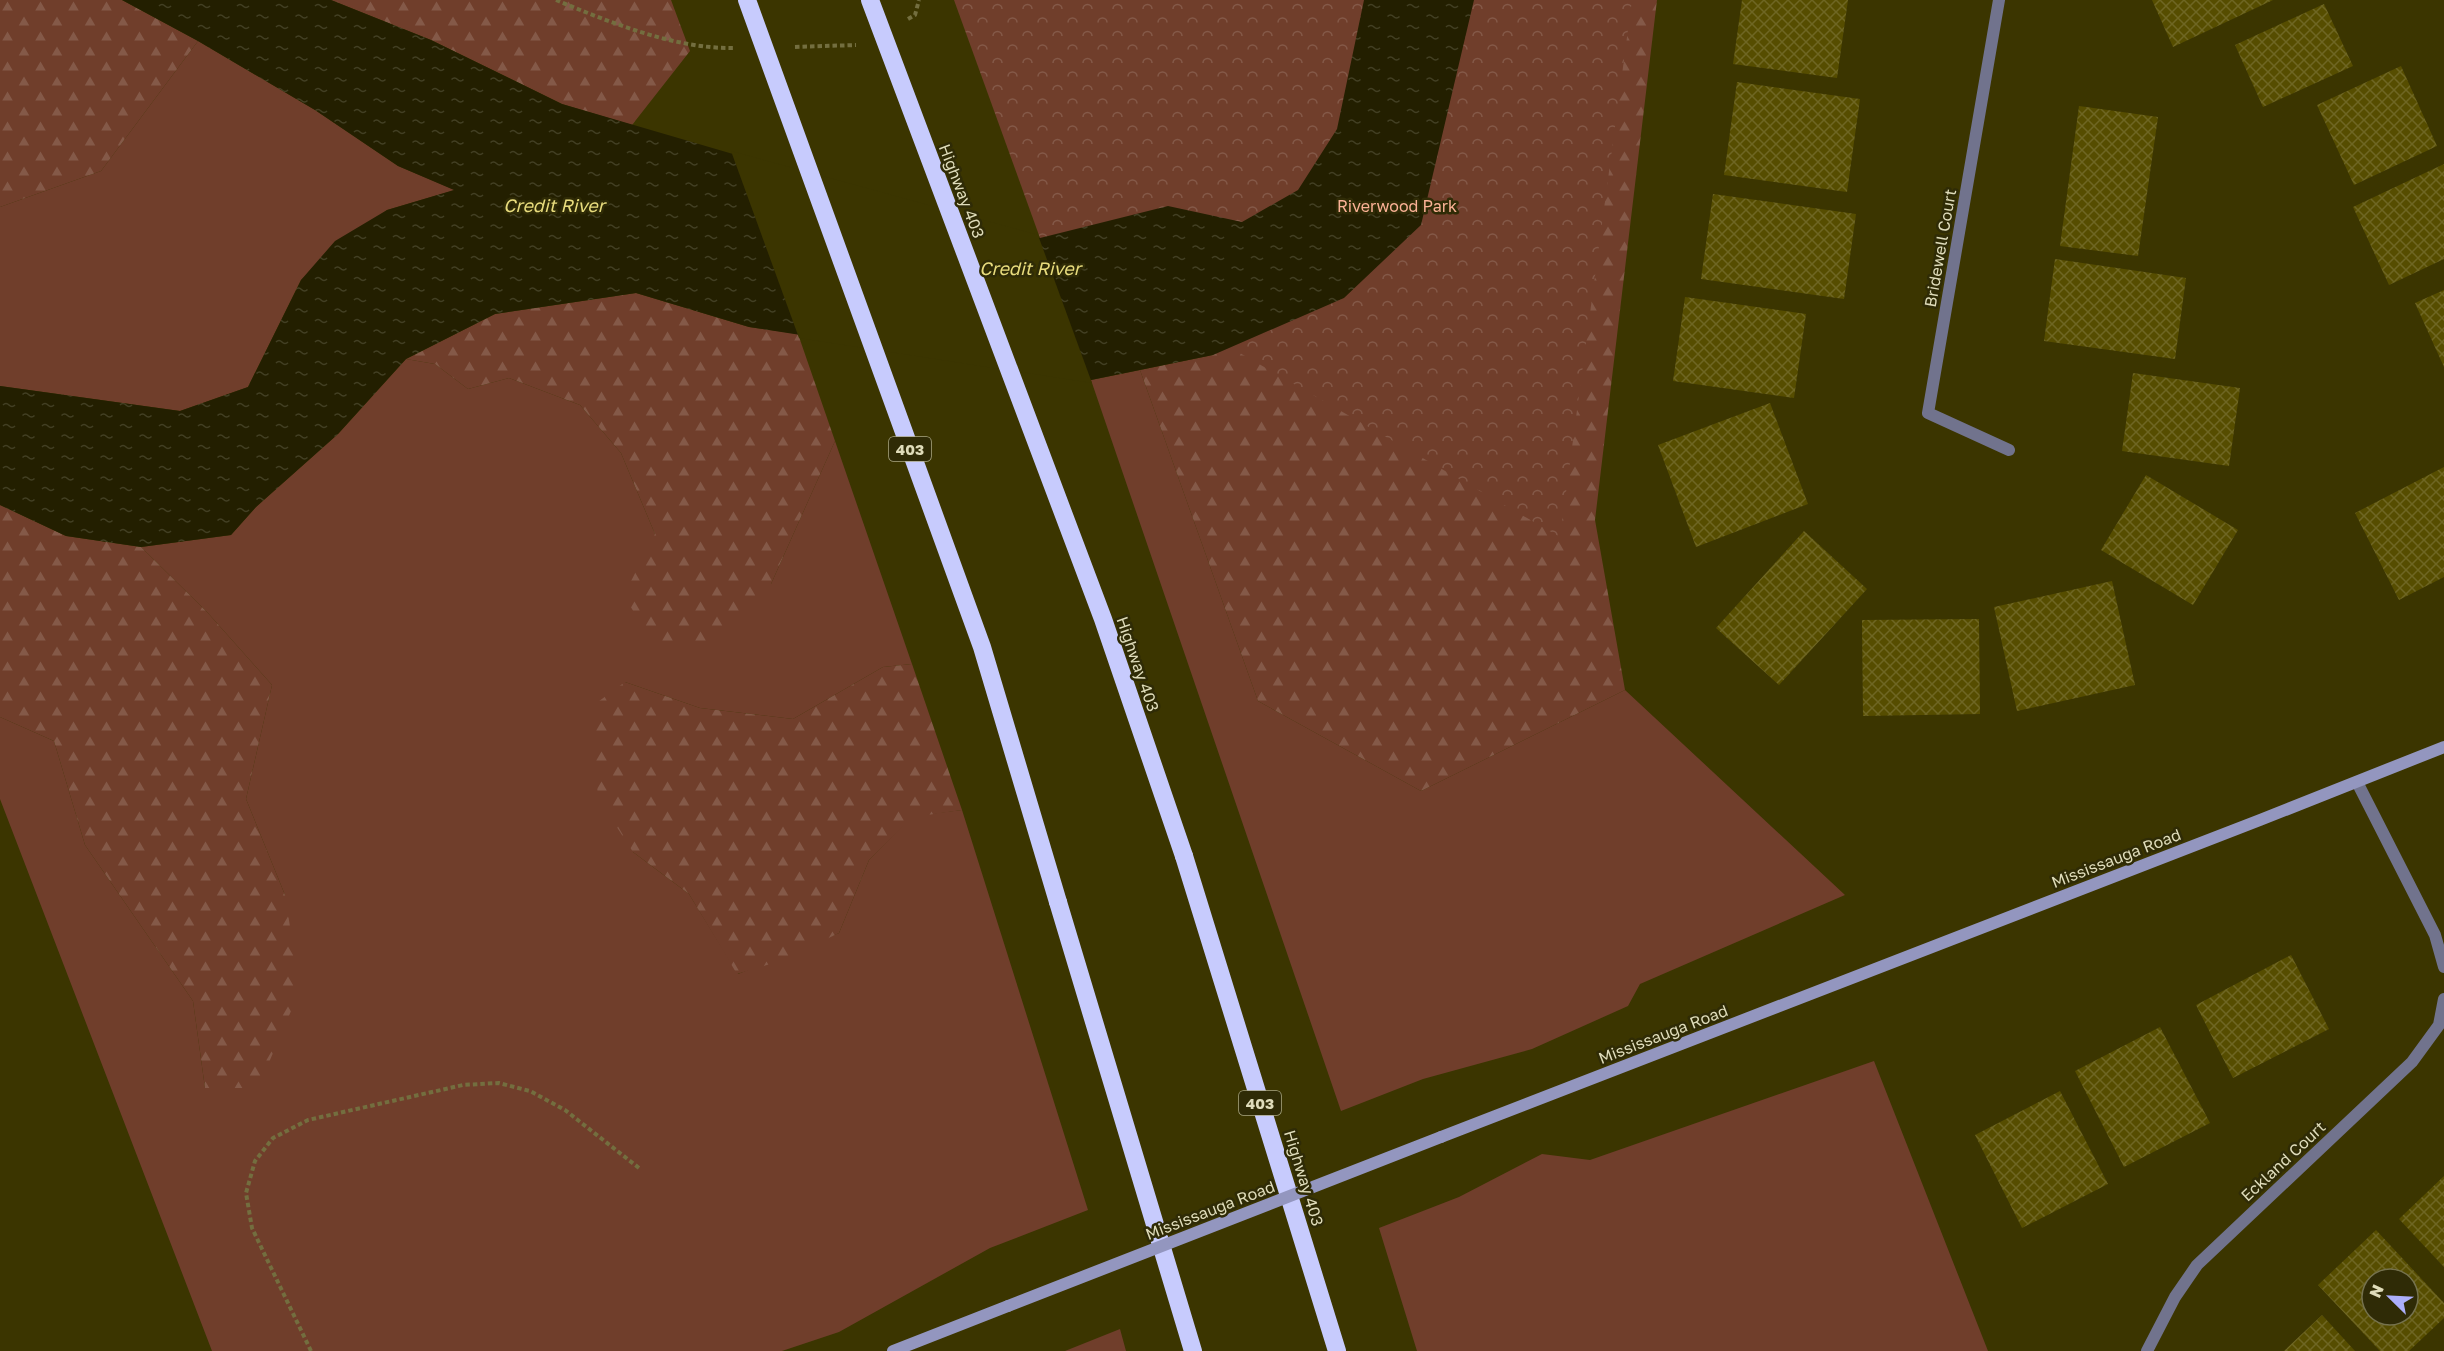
<svg xmlns="http://www.w3.org/2000/svg" width="2444" height="1351" viewBox="0 0 2444 1351" font-family="'Golos Text',sans-serif">
<defs>
<pattern id="forest-firs" width="22" height="20" patternUnits="userSpaceOnUse" patternTransform="scale(1.5)"><rect width="22" height="20" fill="#703e2b"/><path d="M5 1l3.5 6h-7zM16 11l3.5 6h-7z" fill="#845948"/></pattern>
<pattern id="park-crowns" width="20" height="18" patternUnits="userSpaceOnUse" patternTransform="scale(1.5)"><rect width="20" height="18" fill="#703e2b"/><path d="M2 6a3 3 0 1 1 6 0M12 15a3 3 0 1 1 6 0" fill="none" stroke="#845948"/></pattern>
<pattern id="water-ripples" width="26" height="14" patternUnits="userSpaceOnUse" patternTransform="scale(1.5)"><rect width="26" height="14" fill="#231f00"/><path d="M2 4q2-2 4 0t4 0M15 11q2-2 4 0t4 0" fill="none" stroke="#423f23"/></pattern>
<pattern id="building-cross-hatch" width="8" height="8" patternUnits="userSpaceOnUse" patternTransform="scale(1.5)"><rect width="8" height="8" fill="#564d00"/><path d="M0 0l8 8M0 8l8-8" fill="none" stroke="#6e6623"/></pattern>
</defs>
<rect width="100%" height="100%" fill="#3b3500"/>
<path fill="#703e2b" d="M198,41l117,69 83,56 57,24 -68,20 -86,70 -53,107 -68,24 -180,-25v-179l101,-36z
M406,359l29,5 33,25 41,-11 71,27 41,48 34,81 116,50 64,-143 77,223 -29,3 -90,52 -93,-11 -75,-26 8,170 56,42 49,80 101,-41 30,-73 44,-44 49,-6 126,400 -98,38 -151,84 -57,19h-570l-212,-552v-82l54,24 31,104 108,156 12,87 80,-193 -39,-96 26,-114 -65,-73 -66,-65 90,-12 25,-28 82,-73z
M1140,370l118,331 163,90 204,-101 220,205 -205,89 -12,22 -96,43 -109,30 -82,32 -250,-731z
M1874,1061l114,290h-571l-38,-123 80,-31 83,-43 48,6z
M1120,1329l6,22h-61z"/>
<path fill="url(#forest-firs)" d="M0,0h122l76,41 -97,130 -101,36z
M331,0h340l19,51 -58,74 -70,-21 -131,-64z
M1474,0h183l-62,520 30,170 -204,101 -163,-90 -118,-331 73,-15z
M636,293l113,34 49,7 37,107 -64,143 -64,60 -56,-2 -27,-47 31,-61 -34,-81 -41,-48 -71,-27 -41,11 -33,-25 -29,-5 89,-45z
M0,505l66,31 75,11 66,65 65,73 -26,114 39,96 15,95 -42,98h-53l-12,-87 -108,-156 -31,-104 -54,-24z
M912,664l50,146 -49,7 -44,43 -30,73 -56,27 -46,14 -48,-80 -56,-42 -35,-54 -7,-91 34,-25 75,26 93,11 90,-52z"/>
<path fill="url(#park-crowns)" d="M954,0h678l-72,537 -520,-299z"/>
<path fill="url(#water-ripples)" d="M122,0h209l100,40 131,64 171,50 307,84 128,-32 74,16 56,-32 39,-61 27,-129h110l-53,225 -77,73 -131,57 -122,25 -342,-53 -113,-34 -141,21 -89,45 -68,75 -82,73 -25,28 -90,12 -75,-11 -66,-31v-119l180,25 68,-24 53,-107 34,-39 52,-31 67,-20 -56,-24 -83,-56 -117,-69z"/>
<path fill="#3b3500" d="M731,151l307,84 54,148 -293,-45z"/>
<path fill="url(#building-cross-hatch)" fill-rule="evenodd" d="M1742,0h106l-11,78 -104,-14z
M2152,0h121l-100,47z
M2324,4l29,62 -90,41 -28,-62z
M2401,66l36,80 -83,39 -37,-80z
M1737,82l123,17 -13,93 -123,-17z
M2079,106l79,11 -20,139 -78,-10z
M2444,164v95l-55,26 -36,-78z
M1713,194l143,20 -12,85 -143,-20z
M2055,259l131,19 -11,81 -131,-18z
M2444,290v77l-29,-64z
M1685,297l121,17 -12,84 -121,-17z
M2133,373l107,15 -11,78 -107,-15z
M1770,403l38,101 -112,43 -38,-102z
M2444,467v110l-45,23 -44,-87z
M2146,475l92,55 -45,75 -92,-55z
M1804,531l63,58 -88,96 -63,-57z
M2112,581l23,104 -118,26 -23,-104z
M1979,619l1,95 -117,2 -1,-96z
M2291,955l38,74 -96,49 -37,-73z
M2160,1027l50,96 -86,44 -49,-96z
M2060,1091l48,93 -86,44 -47,-93z
M2444,1176v91l-45,-48z
M2376,1230l68,73v15l-35,33h-29l-62,-66zM2372,1279h36v36h-36z
M2322,1315l33,36h-71z"/>
<g fill="none" stroke-linecap="round" stroke-linejoin="round">
<path stroke="#736e3f" stroke-width="4" stroke-dasharray="4.5 3" stroke-linecap="butt" d="M556,0c53,22 119,49 177,48
M908,19l7,-4 4,-15
M795,47l61,-2
M311,1351l-59,-123 -6,-35 9,-32 18,-23 35,-18 155,-35 36,-2 31,8 35,19 74,58"/>
<path stroke="#71738d" stroke-width="12" d="M1999,0l-71,413 81,37
M2357,782l78,153 9,32
M2147,1351l28,-54 22,-32 215,-203 27,-37 5,-26"/>
<path stroke="#9396bf" stroke-width="12" d="M1441,1137l819,-317 184,-73
M893,1351l115,-45"/>
<path stroke="#c7cbfd" stroke-width="18" d="M1184,856l153,495
M1058,902l135,449"/>
<path stroke="#9396bf" stroke-width="12" d="M1008,1306l433,-169"/>
<path stroke="#c7cbfd" stroke-width="18" d="M747,0l235,647 76,255
M870,0l233,619 81,237"/>
</g>
<g text-anchor="middle" dominant-baseline="central" stroke-width="5" stroke-linejoin="round" paint-order="stroke">
<g fill="#2f2b06" stroke="#aaa784" stroke-width="1.5">
<rect x="889" y="437" width="42" height="24" rx="4.5"/>
<rect x="1239" y="1091" width="42" height="24" rx="4.5"/>
</g>
<g font-size="15" font-weight="bold" fill="#dfdcba">
<text x="910" y="449">403</text>
<text x="1260" y="1103">403</text>
</g>
<g font-size="16" fill="#dfdcba" stroke="#2f2b06">
<text transform="translate(962 191) rotate(69)">Highway 403</text>
<text transform="translate(1940 248) rotate(-80)">Bridewell Court</text>
<text transform="translate(1138 664) rotate(71)">Highway 403</text>
<text transform="translate(2116 858) rotate(-21)">Mississauga Road</text>
<text transform="translate(1663 1034) rotate(-21)">Mississauga Road</text>
<text transform="translate(2283 1161) rotate(-43)">Eckland Court</text>
<text transform="translate(1304 1178) rotate(73)">Highway 403</text>
<text transform="translate(1210 1210) rotate(-21)">Mississauga Road</text>
</g>
<g font-size="16" fill="#fbb296" stroke="#2f2b06">
<text x="1397" y="206">Riverwood Park</text>
</g>
<g font-size="18" font-style="italic" fill="#e8dc7d" stroke="#2f2b06">
<text x="554" y="205">Credit River</text>
<text x="1030" y="268">Credit River</text>
</g>
</g>
<g transform="translate(2390 1297) rotate(294)"><circle r="28" fill="#2f2b06" stroke="#75724e" stroke-width="1.5"/>
<path d="M0-4.5L10 22L0 15L-10 22Z" fill="#acaffb"/>
<text y="-9" font-size="16" font-weight="bold" text-anchor="middle" fill="#dfdcba">N</text>
</g>
</svg>
